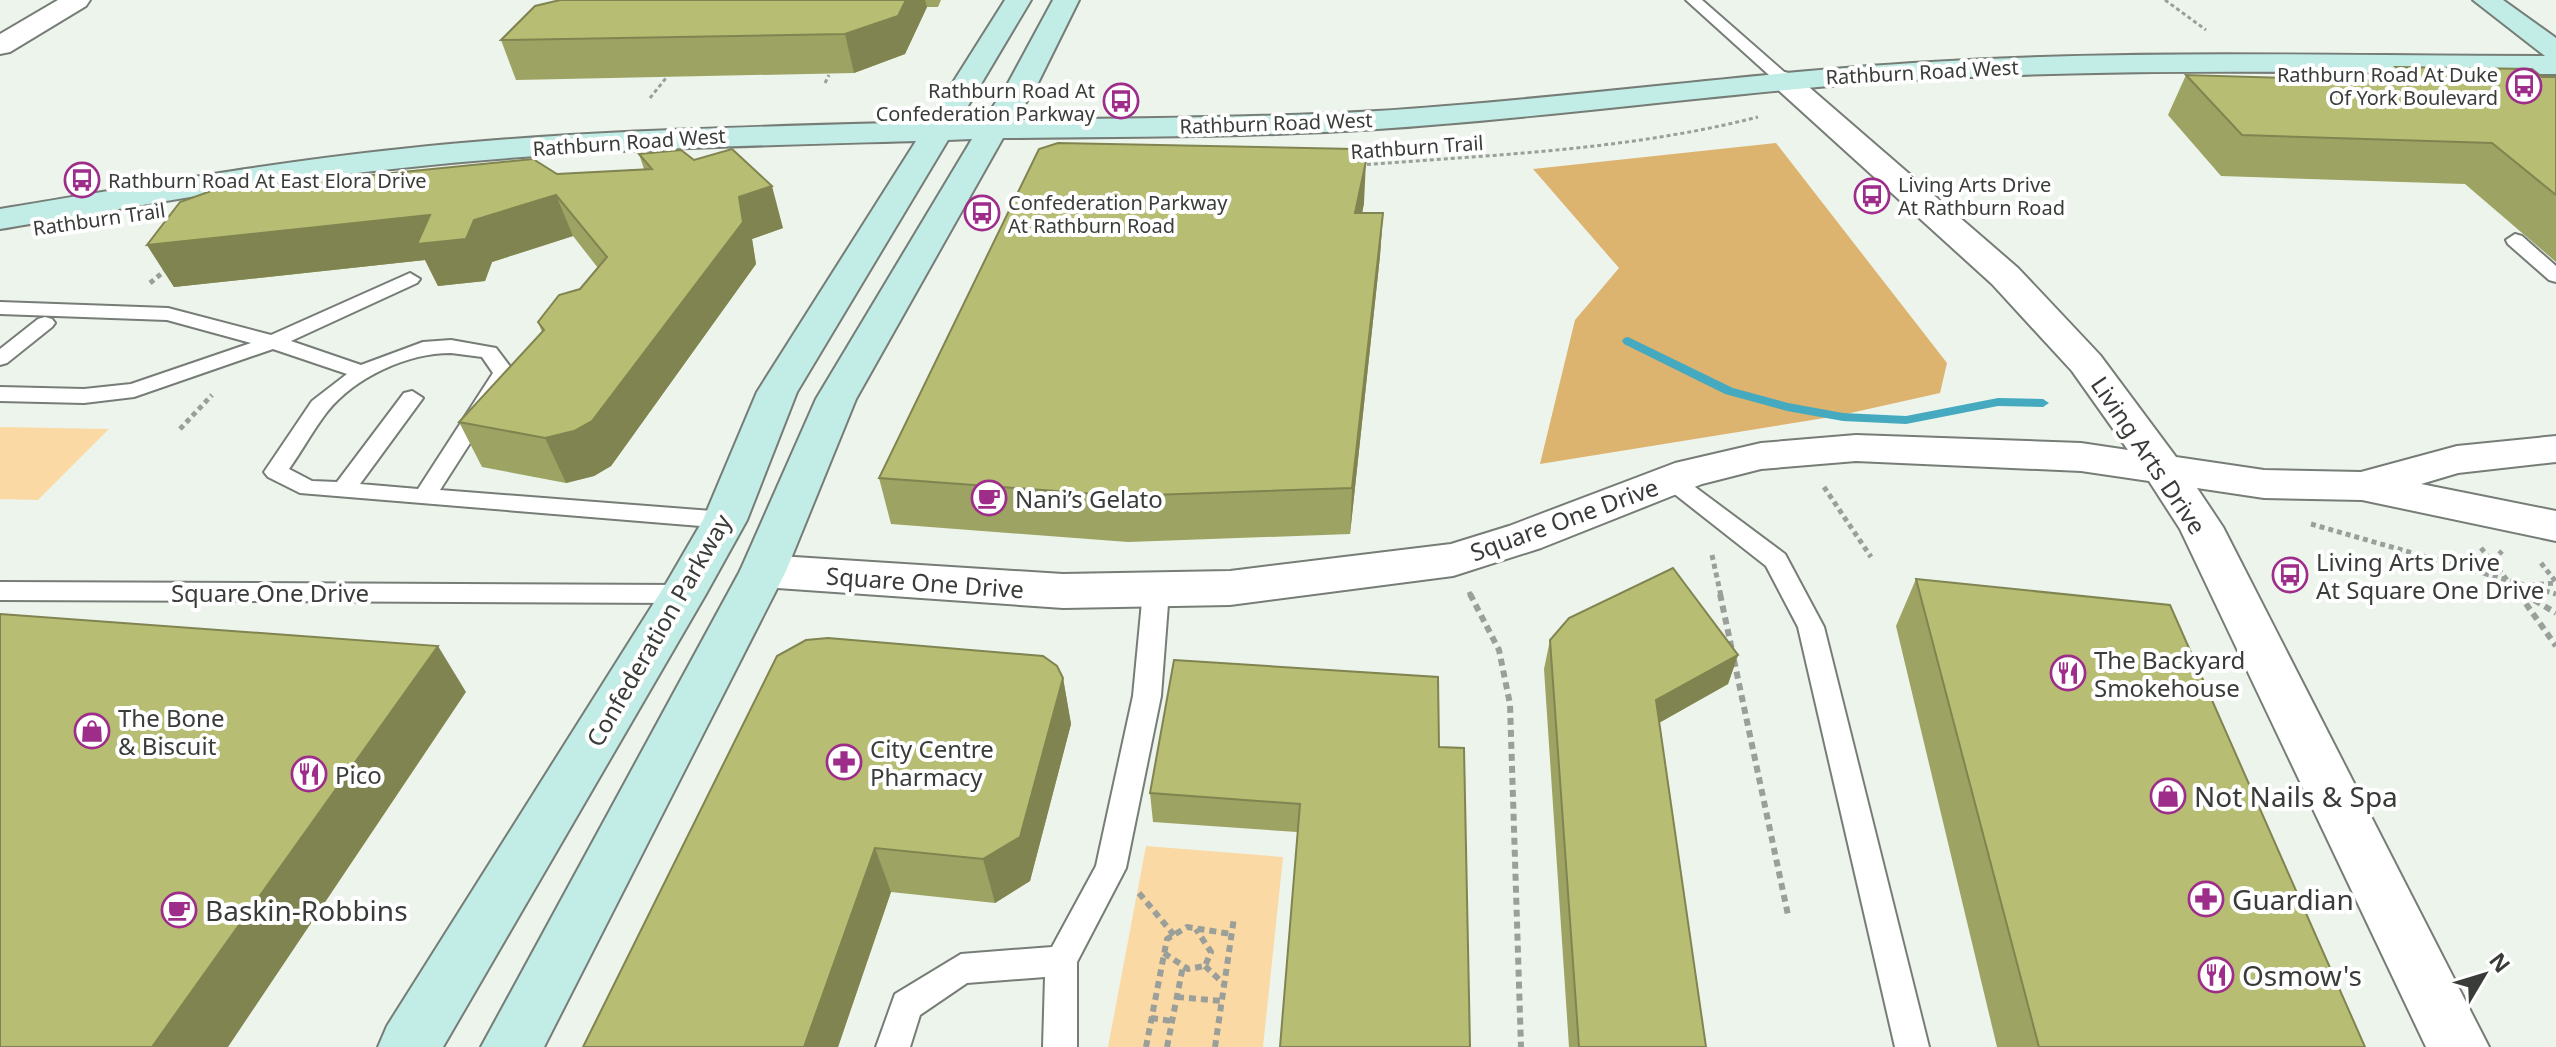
<svg xmlns="http://www.w3.org/2000/svg" width="2556" height="1047" viewBox="0 0 2556 1047" font-family="'Noto Sans',sans-serif">
<rect width="100%" height="100%" fill="#ecf4ec"/>
<path fill="#fbd9a4" d="M0,427l109,2 -71,71 -38,-1z
M1146,846l137,11 -20,190h-155z"/>
<path fill="#ddb370" d="M1776,143l171,220 -7,30 -103,23 -297,48 35,-144 44,-52 -86,-99z"/>
<g fill="none" stroke-linecap="round" stroke-linejoin="round">
<path fill="#45aac0" fill-rule="evenodd" d="M1628,337l105,51 55,15 55,10 63,3 92,-18 45,1 6,4 -6,4 -45,-1 -92,18 -63,-3 -56,-10 -62,-17 -101,-50 -2,-3 2,-3z"/>
<g stroke="#767c76" stroke-width="4">
<path id="lane" d="M1686,0h16l89,78v6h-12z
M2515,234l7,2 34,30v16l-7,-2 -41,-36 -2,-4z
M410,273l10,6 -3,4 -126,58 70,24 62,-23 28,-2 45,8 19,25 -75,117 285,22 8,2 4,6 -4,6 -8,2 -425,-35 -32,-16 -4,-5 48,-71 35,-27 -74,-25 -139,48 -50,6 -84,-2v-14l84,2 47,-5 120,-41 -84,-23 -167,-6v-12l168,6 103,27zM451,353l31,4 11,16 -75,116 -58,-5 63,-86 -11,-7 -8,2 -67,89 -25,-1 -23,-12c13,-18 24,-39 38,-57 28,-35 80,-59 124,-59z
M45,317l7,2 3,4 -3,4 -45,36 -7,2v-16l38,-30z
M1671,472l8,3 106,79 39,73 105,420h-34l-97,-420 -32,-61 -103,-81 -4,-5 4,-5z
M0,582l683,3 9,3 4,6 -4,6 -9,3 -683,-3z
M1156,582l9,3 4,6 -8,105 -35,172 -49,94v85h-34l2,-70 -78,6 -47,32 -10,32h-34l19,-53 66,-40 91,-7 44,-81 37,-170 10,-105 4,-6z"/>
</g>
<g stroke="#767c76" stroke-width="4">
<path id="street" d="M58,0h32l-4,6 -76,46 -10,2v-20z
M1785,72l10,3 223,193 82,87 76,102 88,13 97,2 96,-26 99,-10v26l-98,11 -37,11 135,27v30l-194,-41 -98,-2 -67,-10 26,39 266,520h-63l-246,-518 -31,-48 -68,-10 -225,-10 -95,8 -59,15 -161,64 -88,28 -223,29 -167,3 -300,-21 -16,-5 -7,-11 7,-11 16,-5 300,19 167,-3 221,-27 58,-18 166,-63 86,-20 95,-8 225,8 47,7 -56,-79 -80,-87 -217,-197 -4,-6 4,-6z"/>
</g>
<g stroke="#767c76" stroke-width="4">
<path id="secondary" d="M1005,0h26l-72,121 25,-1 22,-33 47,-87h26l-43,87 -21,33c120,-2 241,-2 362,-9 197,-12 393,-42 591,-51 192,-10 385,-4 577,-4l-72,-56h30l53,38v36c-195,-1 -391,-6 -586,3 -198,8 -394,39 -592,52 -125,8 -250,8 -375,9l-147,261 -70,172 -242,476h-63l259,-476 76,-172 156,-260 -24,1 -151,252 -50,128 -41,74 -263,453h-65l9,-21 280,-444 36,-62 54,-128 159,-251c-172,5 -344,8 -514,27 -135,14 -269,39 -402,61v-20c133,-22 267,-46 401,-60 175,-19 351,-22 527,-27z"/>
</g>
<path stroke="#9a9f9a" stroke-width="3" stroke-dasharray="4 3" stroke-linecap="butt" d="M2165,0l41,30
M825,83l4,-8
M650,98l16,-20
M1360,165c133,-10 269,-15 398,-48"/>
<path stroke="#9a9f9a" stroke-width="5" stroke-dasharray="5 4" stroke-linecap="butt" d="M150,283l17,-14
M180,429l32,-34
M1824,487l47,70
M2311,524l245,70
M2481,548l39,48
M1712,555l9,41
M2541,563l15,19
M2481,574l21,-23
M2530,585l26,-2
M1469,592l2,4
M2520,592l7,4"/>
<path stroke="#9a9f9a" stroke-width="6" stroke-dasharray="7 5" stroke-linecap="butt" d="M1470,594l29,56 11,54 11,343
M1720,594l12,56
M2519,594l37,52
M2524,594l32,19
M1734,660l54,255
M1139,893l35,42
M1164,953l24,16 17,-3 6,-14 -15,-23
M1205,966l19,18
M1177,997l45,4
M1151,1018l21,3
M1146,1047l21,-108 20,-12 44,7
M1167,1047l16,-81
M1215,1047l19,-129"/>
<use href="#lane" fill="#fff" fill-rule="evenodd"/>
<use href="#street" fill="#fff" fill-rule="evenodd"/>
<use href="#secondary" fill="#c2ece6" fill-rule="evenodd"/>
</g>
<path fill="#9da362" d="M560,0h381l-3,7h-11l-22,47 -51,19 -338,7 -15,-40z
M2396,67l160,10v185l-91,-78 -244,-8 -53,-61 18,-40 202,6z
M1353,149v12l11,42 -2,10h21l-3,43 -30,278 -222,8 -237,-18 -12,-46z
M639,154l55,6 89,68 -31,11 4,25 -145,202 -17,10 -28,7 -84,-16 -23,-45 83,-90 -4,-10 42,-33 18,-21 -25,-32 -81,26 -7,19 -47,5 -13,-26 -251,27 -27,-42 410,-71 87,-5z
M1916,579l449,468h-368l-101,-421z
M1550,640l188,15 -10,29 -69,39 47,324h-137l-25,-378z
M1063,678l8,46 -41,157 -35,22 -104,-11 -53,155h-255z
M1439,747l-142,85 -144,-10 -3,-29z"/>
<path fill="#808450" d="M906,0h19l2,7 -22,47 -51,19 -9,-39z
M1366,161l-2,42 -10,53 1,-43z
M772,186l11,42 -31,11 4,25 -145,202 -17,10 -28,7 -21,-45 194,-241z
M556,195l17,41 -81,26 -7,19 -47,5 -13,-26 -251,27 -27,-42 283,-30 44,5z
M1383,213l-3,43 -30,278 2,-46z
M438,646l28,46 -238,355h-76z
M1738,655l-10,29 -80,45 8,-29z
M1063,678l8,46 -41,157 -35,22 -12,-44z
M875,848l16,44 -53,155h-34z"/>
<path fill="#b7bd72" stroke="#808450" stroke-width="2" d="M560,0h346l-8,16 -53,18 -344,6 34,-34z
M2396,67l136,2 10,8h14v118l-64,-52 -250,-8 -56,-60 231,7z
M1058,143l295,6 -2,12h15l-11,52h28l-31,275 -229,8 -244,-18 160,-329z
M732,149l40,37 -33,11 4,25 -151,199 -18,10 -29,7 -86,-16 85,-92 -6,-8 21,-27 21,-6 27,-32 -51,-62 -82,25 -8,19 -49,5 13,-29 -283,30 33,-43 31,-11 322,-32 24,15 95,-5 -13,-15 42,-4 13,10z
M1673,568l65,87 -82,45 50,347h-127l-29,-407 19,-22z
M1916,579l254,26 195,442h-326z
M0,614l438,32 -286,401h-152z
M828,638l215,18 14,10 6,12 -43,159 -37,22 -108,-11 -71,199h-221l194,-391 29,-16z
M1174,660l264,17 1,70 25,1 6,299h-190l20,-243 -150,-11z"/>
<defs>
<g id="bus-ring" transform="scale(1.8)"><circle r="9.5" fill="#fefffe" stroke="#9e2d8a" stroke-width="1.5"/><path d="M-5-6H5V4H4V6H2V4H-2V6H-4V4H-5ZM-3.5-4V0h7V-4ZM-3.5 1.2v1.5H-2V1.2ZM2 1.2v1.5H3.5V1.2Z" fill="#9e2d8a"/></g>
<g id="cafe-ring" transform="scale(1.8)"><circle r="9.5" fill="#fefffe" stroke="#9e2d8a" stroke-width="1.5"/><path d="M-5.5-4.5H6V0H3Q3 3.5 0 3.5H-2.5Q-5.5 3.5-5.5 0ZM3-3.2v2h1.7v-2ZM-6 4.5H4V6H-6Z" fill="#9e2d8a"/></g>
<g id="restaurant-ring" transform="scale(1.8)"><circle r="9.5" fill="#fefffe" stroke="#9e2d8a" stroke-width="1.5"/><path d="M-5-6h1v4h1v-4h1v4h1v-4h1v5L-1.5 .5V6h-2V.5L-5-1ZM5-6V6H3V1.5H1.5Q1.5-4 5-6Z" fill="#9e2d8a"/></g>
<g id="shop-ring" transform="scale(1.8)"><circle r="9.5" fill="#fefffe" stroke="#9e2d8a" stroke-width="1.5"/><path d="M-5-2.5h2.3a2.7 3.5 0 0 1 5.4 0H5L5.5 6h-11ZM-1.5-2.5h3a1.5 2.3 0 0 0-3 0Z" fill="#9e2d8a"/></g>
<g id="pharmacy-ring" transform="scale(1.8)"><circle r="9.5" fill="#fefffe" stroke="#9e2d8a" stroke-width="1.5"/><path d="M-2-6h4v4h4v4h-4v4h-4v-4h-4v-4h4Z" fill="#9e2d8a"/></g>
</defs>
<g fill-rule="evenodd">
<use href="#bus-ring" x="2524" y="86"/>
<use href="#bus-ring" x="1121" y="101"/>
<use href="#bus-ring" x="82" y="180"/>
<use href="#bus-ring" x="1872" y="196"/>
<use href="#bus-ring" x="982" y="213"/>
<use href="#cafe-ring" x="989" y="498"/>
<use href="#bus-ring" x="2290" y="575"/>
<use href="#restaurant-ring" x="2068" y="673"/>
<use href="#shop-ring" x="92" y="731"/>
<use href="#pharmacy-ring" x="844" y="762"/>
<use href="#restaurant-ring" x="309" y="774"/>
<use href="#shop-ring" x="2168" y="796"/>
<use href="#pharmacy-ring" x="2206" y="899"/>
<use href="#cafe-ring" x="179" y="910"/>
<use href="#restaurant-ring" x="2216" y="975"/>
</g>
<g text-anchor="middle" dominant-baseline="central" stroke-width="8" stroke-linejoin="round" paint-order="stroke">
<g font-size="20" fill="#393c39" stroke="#fefffe">
<text transform="translate(1922 72) rotate(-3)">Rathburn Road West</text>
<text transform="translate(1276 123) rotate(-2)">Rathburn Road West</text>
<text transform="translate(629 142) rotate(-4)">Rathburn Road West</text>
<text transform="translate(1417 147) rotate(-4)">Rathburn Trail</text>
<text transform="translate(99 219) rotate(-8)">Rathburn Trail</text>
</g>
<g font-size="20" fill="#393c39" stroke="#fefffe" text-anchor="start">
<text x="2498" y="74" text-anchor="end">Rathburn Road At Duke<tspan x="2498" dy="23">Of York Boulevard</tspan></text>
<text x="1095" y="90" text-anchor="end">Rathburn Road At<tspan x="1095" dy="23">Confederation Parkway</tspan></text>
<text x="108" y="180">Rathburn Road At East Elora Drive</text>
<text x="1898" y="184">Living Arts Drive<tspan x="1898" dy="23">At Rathburn Road</tspan></text>
<text x="1008" y="202">Confederation Parkway<tspan x="1008" dy="23">At Rathburn Road</tspan></text>
</g>
<g font-size="24" fill="#393c39" stroke="#fefffe">
<text transform="translate(2149 455) rotate(56)">Living Arts Drive</text>
<text transform="translate(1564 519) rotate(-20)">Square One Drive</text>
<text transform="translate(925 582) rotate(4)">Square One Drive</text>
<text x="270" y="592">Square One Drive</text>
<text transform="translate(658 630) rotate(-60)">Confederation Parkway</text>
</g>
<g font-size="24" fill="#393c39" stroke="#fefffe" text-anchor="start">
<text x="1015" y="498">Nani’s Gelato</text>
<text x="2316" y="561">Living Arts Drive<tspan x="2316" dy="28">At Square One Drive</tspan></text>
<text x="2094" y="659">The Backyard<tspan x="2094" dy="28">Smokehouse</tspan></text>
<text x="118" y="717">The Bone<tspan x="118" dy="28">&amp; Biscuit</tspan></text>
<text x="870" y="748">City Centre<tspan x="870" dy="28">Pharmacy</tspan></text>
<text x="335" y="774">Pico</text>
</g>
<g font-size="28" fill="#393c39" stroke="#fefffe" text-anchor="start">
<text x="2194" y="796">Not Nails &amp; Spa</text>
<text x="2232" y="899">Guardian</text>
<text x="205" y="910">Baskin-Robbins</text>
<text x="2242" y="975">Osmow's</text>
</g>
</g>
<g transform="translate(2484 975) rotate(52)" stroke="#fefffe" stroke-width="6" paint-order="stroke">
<path d="M0-6L14 30L0 20L-14 30Z" fill="#393c39"/>
<text y="-12" font-size="22" font-weight="bold" text-anchor="middle" fill="#393c39">N</text>
</g>
</svg>
